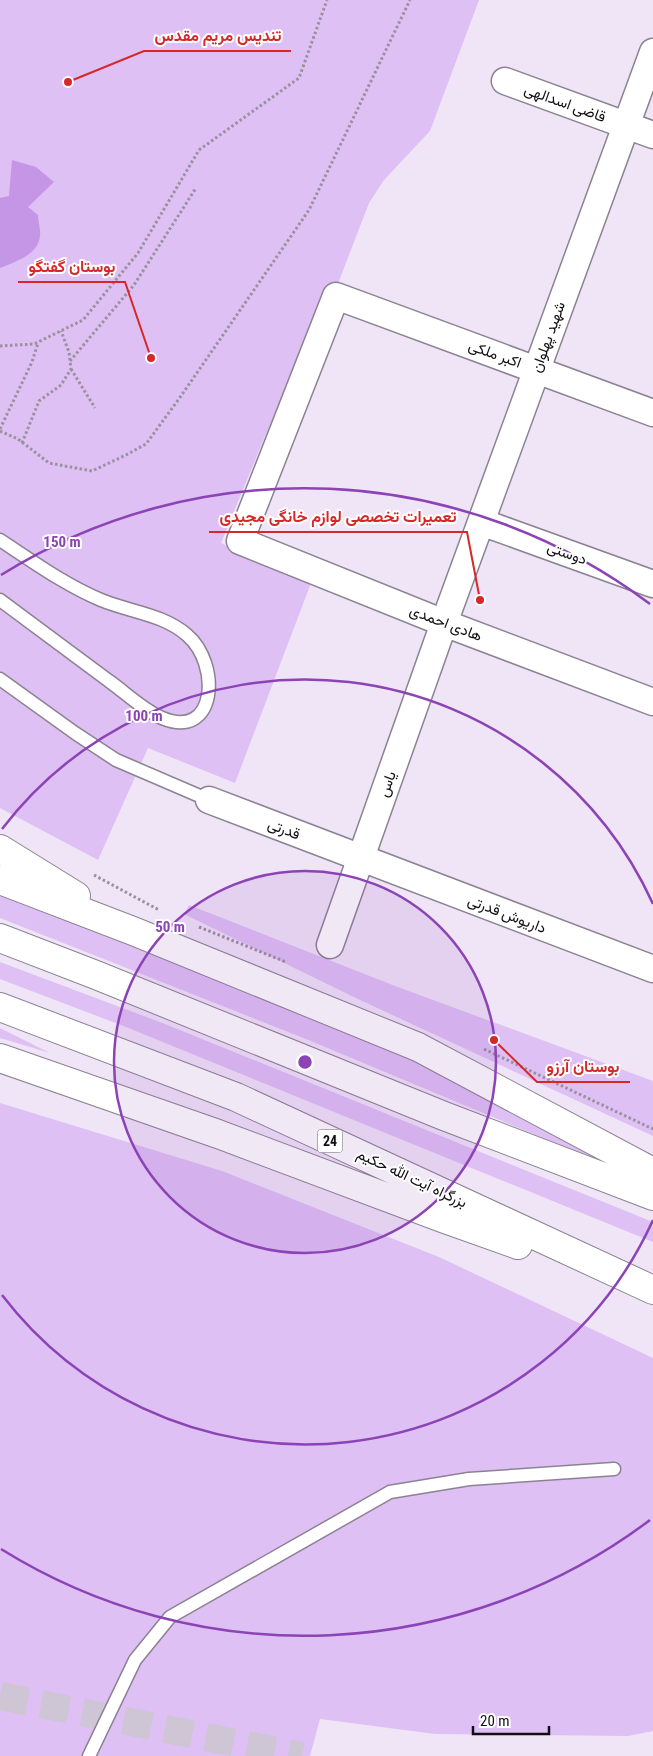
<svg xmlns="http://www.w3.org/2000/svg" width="653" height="1756" viewBox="0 0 653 1756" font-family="'Roboto Condensed',Vazirmatn,sans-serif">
<rect width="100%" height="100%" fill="#efe5f7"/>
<path fill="#dec0f4" d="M0,0h479l-49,131 -46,49 -15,23 -30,78 -74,155 -44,107 90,40 -76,200 -87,-35 -50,112 -98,-52z
M0,893l131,50 278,113 244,128 -347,-145 -306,-121z
M189,905l206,81 258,95v55l-295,-137 -174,-85z
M0,962l165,62 488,198v20l-527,-215 -126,-48z
M0,1028l50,25 -50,-15z
M0,1103l222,68 217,86 214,101v373l-25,5 -193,-2 -115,-15 -10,37h-310z"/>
<path fill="#c596e6" d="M12,160l24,7 18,15 -26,25 10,8c0,7 3,15 2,21 -2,19 -25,26 -40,32v-70l9,-2z"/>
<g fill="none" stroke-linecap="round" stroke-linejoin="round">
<path stroke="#cec5d5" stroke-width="28" stroke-dasharray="28 14" stroke-linecap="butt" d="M0,1696l302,60"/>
<g stroke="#8b8292" stroke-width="15">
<path id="lane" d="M0,540c32,21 65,45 101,60 29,12 62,14 86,35 34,29 30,106 -25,83 -19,-8 -36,-25 -53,-37 -36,-27 -73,-54 -109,-81
M0,679l75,54 41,27 93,40
M89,1756l46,-96 35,-43 220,-125 79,-13 145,-10"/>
</g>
<g stroke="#8b8292" stroke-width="29">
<path id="street" d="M505,81l148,54
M653,413l-317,-117 -96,245 204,82 209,79
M481,522l172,62
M209,800l444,169
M330,945l114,-322 209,-571"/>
</g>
<g stroke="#8b8292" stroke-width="30">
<path id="highway" d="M0,849l76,47
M0,880l133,51 285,116 235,125
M0,938l96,37 348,141 209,80
M0,1007l236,90 417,193
M0,1058l218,76 224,84 76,27"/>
</g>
<path stroke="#99919e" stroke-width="3" stroke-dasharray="2.5 2.5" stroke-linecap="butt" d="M0,346l34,-2 49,-24 55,-67 61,-103 100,-72 28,-78
M70,361l64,-76 62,-97
M71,369l24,39
M0,429l32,-67 6,-19
M0,431l18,8 31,24 43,8 34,-16 20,-11 35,-48 128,-186 101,-210
M22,443l17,-42 22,-16 10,-16 -2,-17 -8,-21
M94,875l65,35
M199,927l87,35
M484,1049l169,80"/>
<use href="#lane" stroke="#fff" stroke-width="12"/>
<use href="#street" stroke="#fff" stroke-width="26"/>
<use href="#highway" stroke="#fff" stroke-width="28"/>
</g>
<circle cx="305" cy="1062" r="191" fill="#8b43b5" fill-opacity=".12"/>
<g fill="none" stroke="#8b43b5" stroke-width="2.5">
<circle cx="305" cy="1062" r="191"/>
<path d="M653 1220A382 382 0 0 1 2 1295M2 829A382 382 0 0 1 653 904"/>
<path d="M650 1520A574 574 0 0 1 1 1549M1 575A574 574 0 0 1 650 604"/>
</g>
<g text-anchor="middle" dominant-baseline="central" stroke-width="4" stroke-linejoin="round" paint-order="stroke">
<rect fill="#fff" stroke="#59565a" stroke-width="1" x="317.5" y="1129.5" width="25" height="23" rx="4"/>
<g font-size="14" font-weight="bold" fill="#120e14">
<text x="330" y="1141">24</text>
</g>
<g font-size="15" fill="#120e14" stroke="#fff">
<text transform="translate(565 103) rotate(20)">قاضی اسدالهی</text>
<text transform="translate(548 337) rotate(-70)">شهید پهلوان</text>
<text transform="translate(495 354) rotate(20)">اکبر ملکی</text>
<text transform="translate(567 553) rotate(20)">دوستی</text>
<text transform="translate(446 623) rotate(21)">هادی احمدی</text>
<text transform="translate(387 784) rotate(-70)">یاس</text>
<text transform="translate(284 829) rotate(21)">قدرتی</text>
<text transform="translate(507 914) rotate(21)">داریوش قدرتی</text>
<text transform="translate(412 1178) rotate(25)">بزرگراه آیت الله حکیم</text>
</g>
</g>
<circle cx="305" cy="1062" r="8" fill="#8b43b5" stroke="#fff" stroke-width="2.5"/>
<g font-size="15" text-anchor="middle" font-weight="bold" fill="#8b43b5" stroke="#fff" stroke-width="4" stroke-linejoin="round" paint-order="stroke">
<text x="62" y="547">150 m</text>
<text x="144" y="721">100 m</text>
<text x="170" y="932">50 m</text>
</g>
<path fill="none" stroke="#d62828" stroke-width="2" d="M68 82L144 51H291M151 358L125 282H18M480 600L467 532H209M494 1040L537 1082H630"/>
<g fill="#d62828" stroke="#fff" stroke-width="2">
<circle cx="68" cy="82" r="5"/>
<circle cx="151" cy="358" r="5"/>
<circle cx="480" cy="600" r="5"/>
<circle cx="494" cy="1040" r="5"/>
</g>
<g font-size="16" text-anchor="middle" font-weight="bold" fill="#d62828" stroke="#fff" stroke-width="4" stroke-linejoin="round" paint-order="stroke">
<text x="218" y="41">تندیس مریم مقدس</text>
<text x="72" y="272">بوستان گفتگو</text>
<text x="338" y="522">تعمیرات تخصصی لوازم خانگی مجیدی</text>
<text x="583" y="1072">بوستان آرزو</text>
</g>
<path d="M473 1726v8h76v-8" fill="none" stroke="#120e14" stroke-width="2.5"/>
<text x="480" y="1726" font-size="15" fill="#120e14" stroke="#ffffff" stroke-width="4" paint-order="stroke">20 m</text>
</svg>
